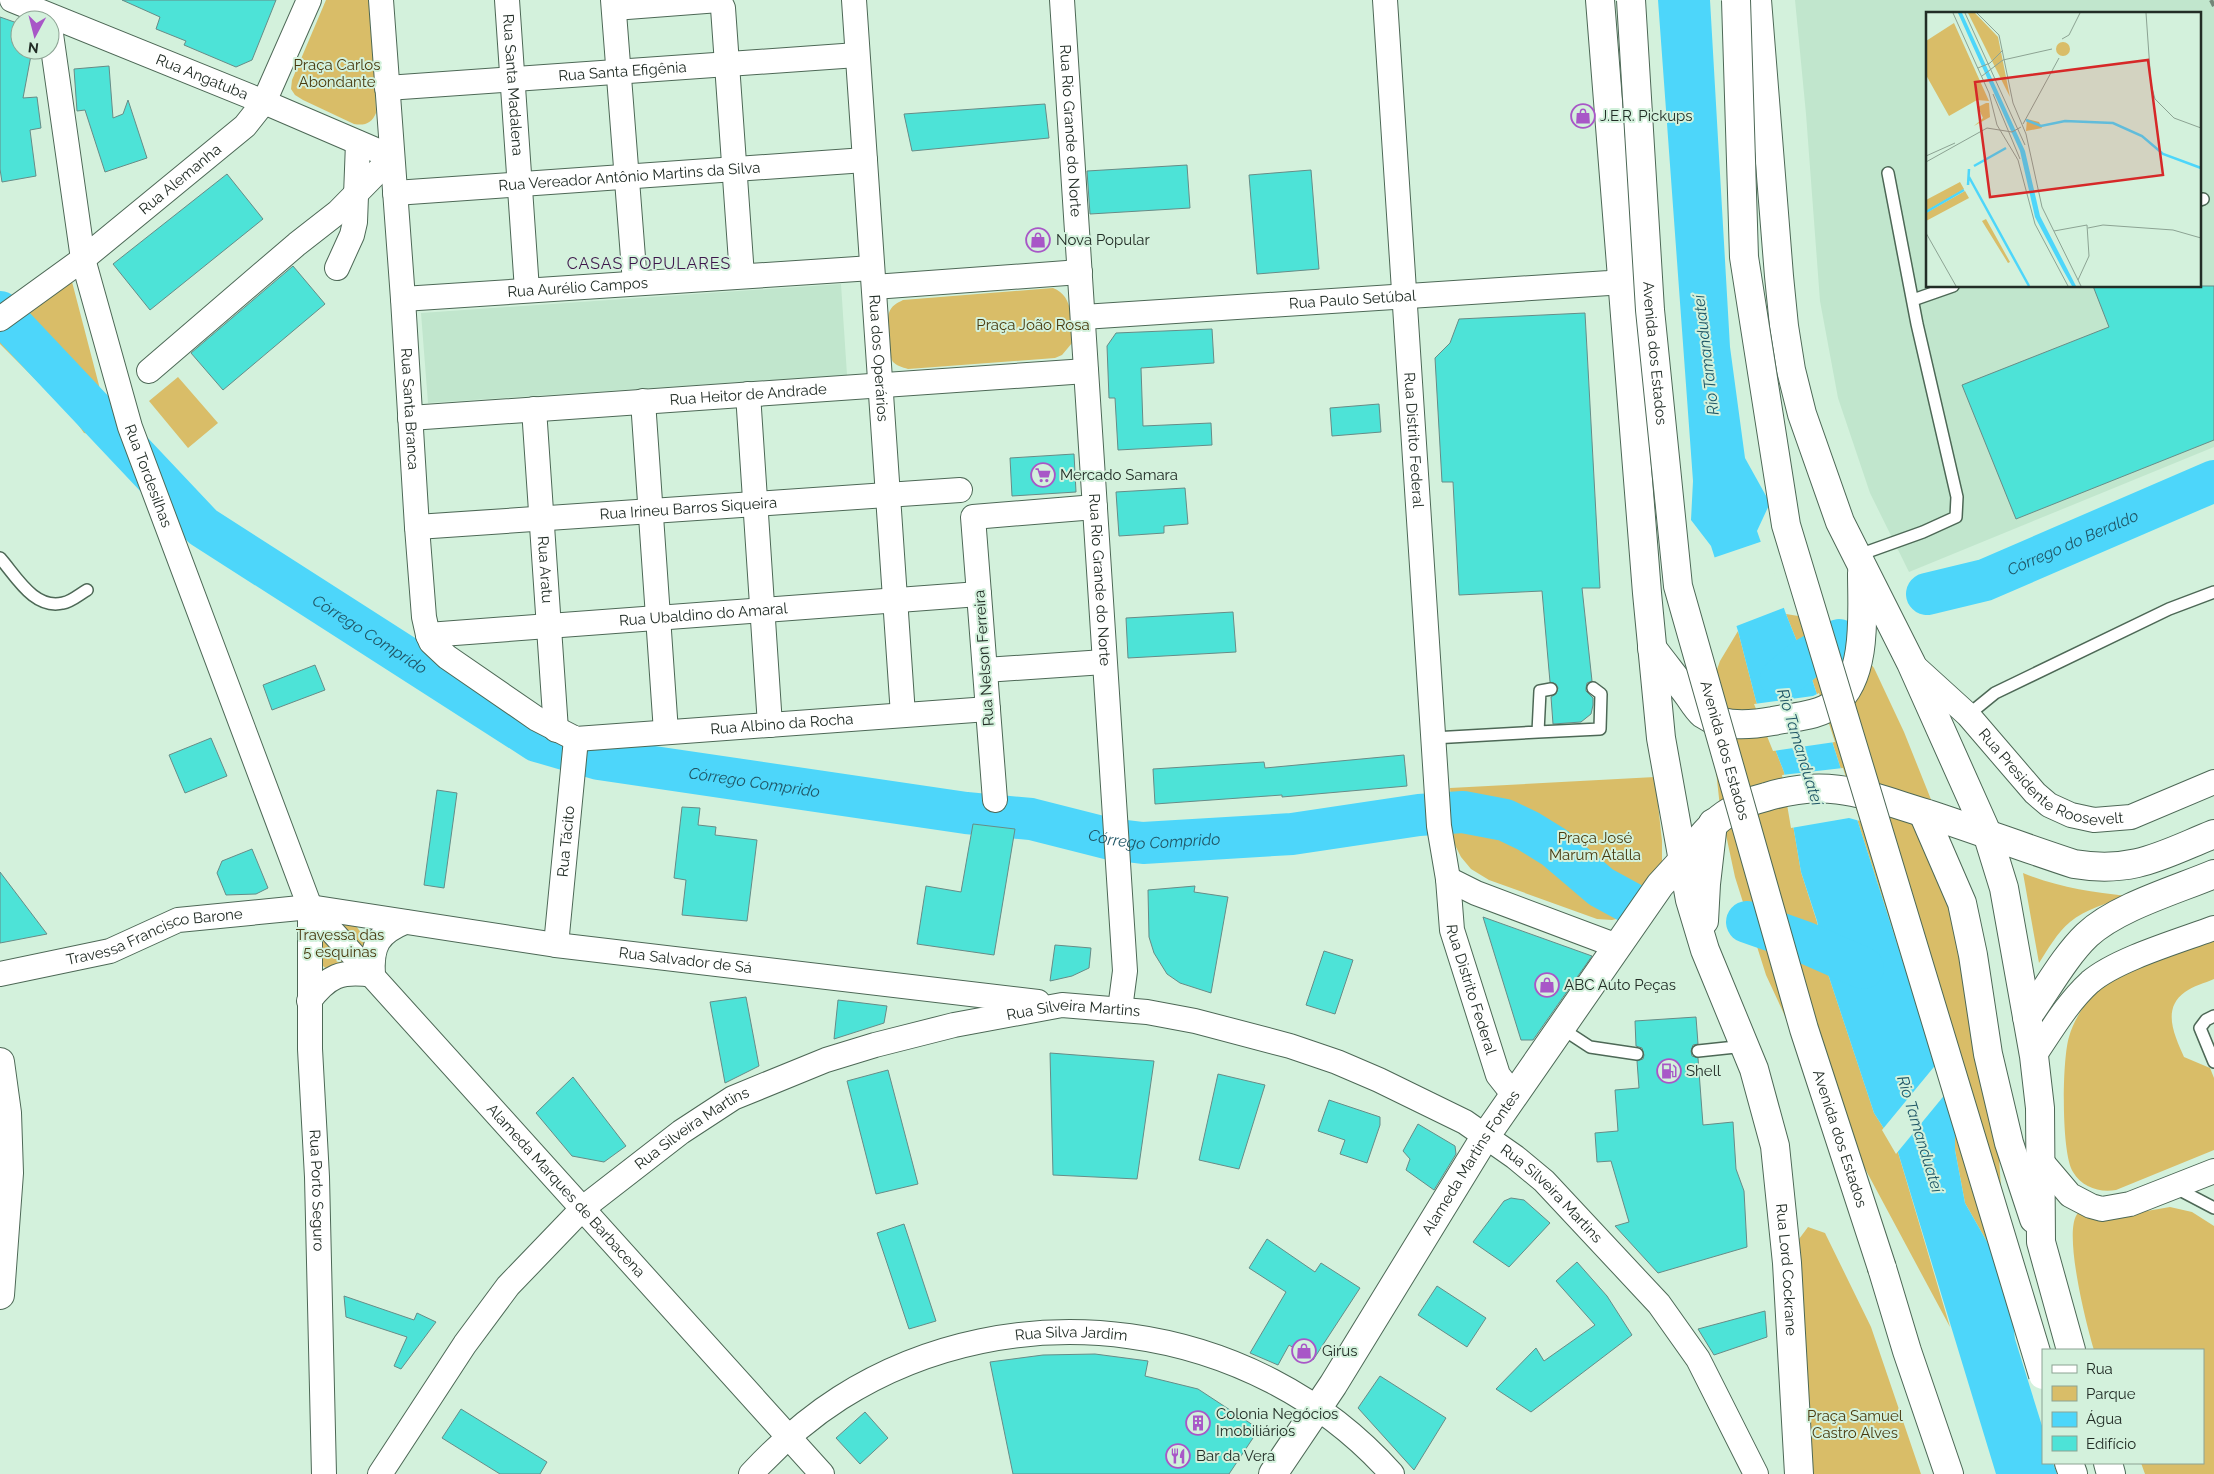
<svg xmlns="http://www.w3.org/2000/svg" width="2214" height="1474" viewBox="0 0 2214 1474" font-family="Raleway,sans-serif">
<rect width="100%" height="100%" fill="#d3f1dc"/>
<path fill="#c1e6cd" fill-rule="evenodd" d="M1795,0h419v447l-305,125 -39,-79 -32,-95 -18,-97 -14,-187zM1928,14h272v272h-272z
M841,284l6,91 -419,28 -7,-90z"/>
<path fill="#d9bd68" d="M326,0h47l3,113c-4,10 -11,13 -22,11l-51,-24 -8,-5 -4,-6 1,-9z
M71,278l42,161 -29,-6 -12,-17 -72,-72v-11z
M1053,288c22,8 18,36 19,55l-10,12 -7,3 -147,11c-6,-2 -11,-3 -15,-7 -5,-7 -6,-40 -4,-49 2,-7 8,-10 14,-13z
M178,377l40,46 -30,25 -39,-47z
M1786,614l31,5 34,20 23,29 30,64 28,70 60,252 15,223 -42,-74 -10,-53v-26l-143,-445z
M1738,631l18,70 28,71 17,100 16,50 10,49 47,142 23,36 53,178 -154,-287 -30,-65 -31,-98 -15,-70 -5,-45v-87l5,-14z
M1655,777l7,64v28l-37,48 -13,3 -15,-1 -108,-39 -18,-11 -10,-12 -7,-14 -4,-55z
M2023,873c34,14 68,19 104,23 -18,7 -42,13 -57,26 -13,11 -22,27 -31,41z
M354,923l10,14 1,14 -29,22c-21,-8 -20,-16 -21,-35l11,-14z
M2214,939v40c-9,4 -21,7 -29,13 -24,17 -10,44 -1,65l26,11 4,10v72l-98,40c-17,3 -34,-3 -43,-18 -12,-18 -11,-113 -4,-135 3,-11 9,-22 15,-31 25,-35 91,-52 130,-67z
M2170,1207l22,5 22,14v248h-69l-4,-11h62v-113h-109c-7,-23 -32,-120 -16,-137l34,4z
M1808,1227l17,6 46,94 50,147h-111l-11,-235z"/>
<path fill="#4dd6fa" d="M1658,0h52l20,347 15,111 25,45 -13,28 29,83 26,65 143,445v26l10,53 42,74 8,62 28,90v34h10l4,11h-61l-99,-325 -23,-36 -47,-142 -10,-50 -16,-49 -17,-100 -28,-71 -18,-70 -27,-85 -20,-26 2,-39z"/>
<path fill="#d3f1dc" d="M1763,541l23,66 -52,20 -21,-69z
M1819,693l16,49 -62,9 -19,-47 59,-8z
M1843,768l17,53 -11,-3 -58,10 -9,-53z
M1938,1062l9,30 -51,62 -14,-24z"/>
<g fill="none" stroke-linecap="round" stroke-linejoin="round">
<g stroke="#4dd6fa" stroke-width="42">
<path id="s1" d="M0,312l203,215 334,214 62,18 367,54 65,6 79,20 33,4 149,-9 127,-19 44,-3 42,8 23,11 26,16 47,40 33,18"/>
<path id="s2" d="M1927,594l58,-14 229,-99"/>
<path d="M1781,679l23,-19 35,-20"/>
<path d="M1747,922l57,20 59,26"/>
</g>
</g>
<path fill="#4de3d7" stroke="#678c87" d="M122,0h154l-24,60 -16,7 -52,-22 2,-4 -30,-12 4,-12z
M0,17l20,7v26h12l-9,48 14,-1 4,31 -11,2 6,46 -34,6 -2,-13z
M109,66l4,52 10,-4 5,-14 19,58 -42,14 -20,-62 -8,1 -3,-42z
M1045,104l4,34 -137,13 -8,-37z
M1187,165l3,43 -100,6 -3,-43z
M1311,170l8,99 -62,5 -8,-99z
M227,174l36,45 -113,91 -37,-46z
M293,266l32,38 -102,86 -32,-37z
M2093,286h121v154l-198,79 -54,-134 147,-58z
M1585,313l15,275h-18l10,93 -5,2 -1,5v3l7,7v7l-2,9 -10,8 -28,2 -2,-27 5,-3 2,-6 -2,-4 -6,-2 -8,-91 -83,4 -6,-113h-11l-7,-124 15,-15 9,-24z
M1212,329l2,34 -73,5 2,58 68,-3 1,22 -94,5 -3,-52h-6l-2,-52 9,-13z
M1379,404l2,28 -49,4 -2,-28z
M1074,454l2,38 -64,4 -2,-38z
M1185,488l3,36 -24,2v7l-45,3 -3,-44z
M1233,612l3,40 -108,6 -2,-40z
M315,665l10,25 -53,20 -9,-25z
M211,738l16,38 -42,17 -16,-38z
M1404,755l3,31 -125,11v-2l-127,9 -2,-35 111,-7 1,6z
M437,790l20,3 -13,95 -20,-3z
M682,807l18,1 -2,17 18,2 -1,8 42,5 -10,81 -65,-6 4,-35 -12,-2z
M973,824l42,5 -21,126 -77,-11 9,-58 35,6z
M252,849l16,39 -12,6 -30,1 -9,-22 5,-12z
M0,872l47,62 -47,9z
M1195,886l-1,6 34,5 -17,96 -31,-10 -13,-9 -13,-21 -5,-16 -1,-47z
M1483,917l109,39 -59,84h-12z
M1055,945l36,3 -2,20 -17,8 -22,5z
M1324,951l29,9 -18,54 -29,-9z
M746,997l13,69 -34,17 -15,-81z
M838,1000l49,6 -3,17 -50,16z
M1696,1017l2,27 -5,1 -2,6 1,5 6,2 5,67 30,-3 3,47 8,22 3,56 -89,26 -43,-47 14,-4 -18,-61 -14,1 -2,-29 23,-2 -3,-41 24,-2 -2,-27 6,-2 1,-4 -2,-7 -6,-2 -1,-25z
M1050,1053l104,8 -17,118 -84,-4z
M888,1070l30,114 -42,10 -29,-113z
M1218,1074l47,11 -26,84 -40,-9z
M573,1077l53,69 -22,16 -32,-6 -36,-43z
M1329,1100l51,17v8l-13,38 -27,-9 5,-14 -27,-9z
M1418,1124l37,22 1,8 -22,36 -28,-20 4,-11 -7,-8z
M1511,1198l13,2 26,23 -41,44 -36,-25 31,-41z
M904,1224l32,97 -27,8 -32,-96z
M1267,1239l48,33 6,-9 39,25 -47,72 -24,-15 -11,20 -28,-12 36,-61 -37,-24z
M1577,1262l30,34 25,39 -101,77 -35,-23 40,-41 8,13 51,-36 -39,-44z
M1437,1286l49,32 -19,29 -49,-32z
M344,1296l70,24 3,-7 19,9 -35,47 -7,-3 13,-29 -61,-20z
M1765,1311l2,26 -53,18 -16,-26z
M1095,1354l53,7 -3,15 53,13 61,40 -30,45h-216l-23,-112 53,-7z
M1380,1376l66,42 -32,52 -56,-62z
M461,1409l86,53 -7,12h-40l-58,-36z
M865,1412l23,26 -28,26 -24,-26z"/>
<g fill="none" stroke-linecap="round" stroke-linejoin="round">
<g stroke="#4d6856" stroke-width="14">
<path id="service" d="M2200,200l3,-1
M1913,300l40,-14
M1856,556l67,-24 33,-15 1,-20 -40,-173 -29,-151
M0,558c16,18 34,52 63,45 8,-1 17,-9 24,-13
M1551,689l-11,2 -2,41 62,-3 1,-35 -8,-6
M1968,715l27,-22 174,-84 45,-17
M1433,738l105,-6
M2214,1016l-8,4 -6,8 14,34
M1561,1028l29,19 47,7
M1698,1051l47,-5
M2174,1187l40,21"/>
</g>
<g stroke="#4d6856" stroke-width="26">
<g id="minor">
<path id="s3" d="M12,0l252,102 128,55"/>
<path id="s4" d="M381,0l22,299 14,228 7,90 4,18 3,7 16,15 90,62 39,20 412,-30"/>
<path id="s5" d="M507,0l20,290"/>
<path d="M613,0l22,283"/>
<path d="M719,0l4,8 19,268"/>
<path id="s6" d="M854,0l49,715"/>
<path id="s7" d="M1062,0l63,971 -5,38"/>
<path id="s8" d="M1385,0l54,826 9,53 4,51 46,145 15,19"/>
<path d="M614,8l105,-8"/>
<path id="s9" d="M50,27l33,232 47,168 180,480v142l7,128 7,297"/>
<path id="s10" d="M387,88l470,-33"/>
<path id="s11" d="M395,193l470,-33"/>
<path d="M337,268l15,-33 3,-13 3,-79"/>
<path d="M874,287l206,-15"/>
<path id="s12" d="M403,299l469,-31"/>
<path id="s13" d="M1083,317l526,-34 12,-3"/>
<path id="s14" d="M0,319l83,-60 162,-133 19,-24 45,-102"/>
<path d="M149,371l148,-127 41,-32 54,-55"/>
<path d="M748,394l22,331"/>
<path d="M643,401l23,331"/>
<path id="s15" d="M534,409l22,321"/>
<path id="s16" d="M410,418l676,-47"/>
<path id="s17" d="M417,527l543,-37"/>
<path id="s18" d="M428,635l551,-41"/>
<path id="s19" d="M1913,665l55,50 67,78 14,12 22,10 23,5 37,-3 83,-35"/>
<path d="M985,670l119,-8"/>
<path d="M995,800l-22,-283 122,-10"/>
<path d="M1448,879l28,14 141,53"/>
<path id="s20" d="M310,907l512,567"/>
<path id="s21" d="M556,945l20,-206"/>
<path id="s22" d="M0,974l110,-23 68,-31 132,-13 246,38 482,57"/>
<path d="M309,1001c19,-25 32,-31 64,-26 -2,-29 5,-42 32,-53"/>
<path d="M2034,1056c17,-25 33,-53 56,-74 27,-23 89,-41 124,-54"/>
<path d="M2042,1162l28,33 21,11 11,3 28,-5 84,-33"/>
<path id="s23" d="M380,1474l85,-130 43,-58 75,-78 98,-76 52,-34 93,-38 49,-15 79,-20 108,-20 85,7 48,9 95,25 47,16 42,18 86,42 50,35 29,24 115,123 39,55 58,115"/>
<path id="s24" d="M751,1474c27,-29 56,-55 89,-76 175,-111 414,-79 552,76"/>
</g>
</g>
<g stroke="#4d6856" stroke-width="30">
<path id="tertiary" d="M0,1062l7,51 2,60 -9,122"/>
</g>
<g stroke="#4d6856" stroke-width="30">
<g id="secondary">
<path id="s25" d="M1273,1474l60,-89 152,-248 175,-252 21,-23"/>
</g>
</g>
<g stroke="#4d6856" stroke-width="30">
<g id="trunk">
<path id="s26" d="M1600,0l47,593 14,145 29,162 15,50 49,119 21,77 12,117 12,211"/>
<path d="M1757,0l22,276 5,50 7,44 11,44 38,108 71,141 76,170 17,55 30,168 6,52 1,134 30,108"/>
<path d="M1652,648c12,16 25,32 37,48 4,6 9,14 14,18 20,14 48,11 70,7 19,-4 47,-5 62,-18 33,-27 27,-92 27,-130"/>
<path d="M1923,813l39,90 11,52 15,99 21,89 25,76"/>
<path d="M1681,862c15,-18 29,-39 50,-51 11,-7 23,-11 35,-14 64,-20 102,-1 162,17 49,16 97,34 146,50 59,10 88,-9 140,-30"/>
<path d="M1704,921l2,-37 7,-61"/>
<path d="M2027,1017c19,-26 37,-60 60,-82 30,-28 89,-45 127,-61"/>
<path d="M1882,1268l25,83 42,123"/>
<path d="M2069,1463l4,11"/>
<path d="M2108,1463l3,11"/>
</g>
</g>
<use href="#service" stroke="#fff" stroke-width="11"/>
<use href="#minor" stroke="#fff" stroke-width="24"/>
<use href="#tertiary" stroke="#fff" stroke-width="28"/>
<use href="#secondary" stroke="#fff" stroke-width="28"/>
<use href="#trunk" stroke="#fff" stroke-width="28"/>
<path stroke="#738779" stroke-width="4" stroke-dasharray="8 4" stroke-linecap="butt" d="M2211,0l3,6"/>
<g stroke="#4d6856" stroke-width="30" stroke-linecap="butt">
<g id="trunk-bridge">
<path id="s27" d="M1631,0l19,310 28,276 126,443 78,239"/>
<path d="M1736,0l8,257 42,268 257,850"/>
</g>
</g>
<use href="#trunk-bridge" stroke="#fff" stroke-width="28"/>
</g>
<defs>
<g id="shop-ring" transform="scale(1.25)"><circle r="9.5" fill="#d3f1dc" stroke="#a857c7" stroke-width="1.5"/><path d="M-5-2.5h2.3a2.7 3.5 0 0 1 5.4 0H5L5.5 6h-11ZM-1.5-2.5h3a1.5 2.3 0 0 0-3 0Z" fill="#a857c7"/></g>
<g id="supermarket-ring" transform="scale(1.25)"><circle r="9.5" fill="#d3f1dc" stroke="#a857c7" stroke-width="1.5"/><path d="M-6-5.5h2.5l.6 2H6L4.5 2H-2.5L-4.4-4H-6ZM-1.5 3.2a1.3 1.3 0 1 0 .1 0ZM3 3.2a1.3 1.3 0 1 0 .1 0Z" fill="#a857c7"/></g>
<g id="fuel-ring" transform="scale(1.25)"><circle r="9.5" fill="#d3f1dc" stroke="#a857c7" stroke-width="1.5"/><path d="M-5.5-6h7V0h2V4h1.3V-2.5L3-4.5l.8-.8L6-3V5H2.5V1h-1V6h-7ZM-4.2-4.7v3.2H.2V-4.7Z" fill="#a857c7"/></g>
<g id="building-ring" transform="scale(1.25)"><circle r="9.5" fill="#d3f1dc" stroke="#a857c7" stroke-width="1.5"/><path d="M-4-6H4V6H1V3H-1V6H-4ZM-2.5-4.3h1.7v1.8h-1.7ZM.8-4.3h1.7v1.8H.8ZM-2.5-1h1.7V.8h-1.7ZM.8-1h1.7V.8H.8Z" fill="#a857c7"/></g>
<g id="restaurant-ring" transform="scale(1.25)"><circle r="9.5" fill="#d3f1dc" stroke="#a857c7" stroke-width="1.5"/><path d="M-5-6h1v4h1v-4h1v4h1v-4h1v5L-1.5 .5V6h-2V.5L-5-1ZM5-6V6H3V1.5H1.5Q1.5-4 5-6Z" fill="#a857c7"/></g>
</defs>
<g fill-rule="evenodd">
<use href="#shop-ring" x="1583" y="116"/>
<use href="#shop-ring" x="1038" y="240"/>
<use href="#supermarket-ring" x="1043" y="475"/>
<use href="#shop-ring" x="1547" y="985"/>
<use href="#fuel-ring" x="1669" y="1071"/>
<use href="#shop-ring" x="1304" y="1351"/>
<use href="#building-ring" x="1198" y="1423"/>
<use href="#restaurant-ring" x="1178" y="1456"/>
</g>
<g text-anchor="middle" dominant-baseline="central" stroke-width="4" stroke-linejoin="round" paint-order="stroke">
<g font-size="15" fill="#493b10" stroke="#d3f1dc">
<text x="337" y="65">Praça Carlos<tspan x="337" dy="17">Abondante</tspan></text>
<text x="1033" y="325">Praça João Rosa</text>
<text x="1595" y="838">Praça José<tspan x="1595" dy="17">Marum Atalla</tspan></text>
<text x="340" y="935">Travessa das<tspan x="340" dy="17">5 esquinas</tspan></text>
<text x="1855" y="1416">Praça Samuel<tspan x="1855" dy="17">Castro Alves</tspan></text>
</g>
<g font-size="15" fill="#222d26" stroke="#d3f1dc">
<text stroke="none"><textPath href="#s10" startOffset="236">Rua Santa Efigênia</textPath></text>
<text stroke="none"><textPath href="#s3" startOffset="205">Rua Angatuba</textPath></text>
<text stroke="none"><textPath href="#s5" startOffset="85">Rua Santa Madalena</textPath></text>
<text stroke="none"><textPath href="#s7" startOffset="131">Rua Rio Grande do Norte</textPath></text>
<text stroke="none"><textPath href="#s11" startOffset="235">Rua Vereador Antônio Martins da Silva</textPath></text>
<text stroke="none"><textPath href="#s14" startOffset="228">Rua Alemanha</textPath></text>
<text stroke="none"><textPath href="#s12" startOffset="175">Rua Aurélio Campos</textPath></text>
<text stroke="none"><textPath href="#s13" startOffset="270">Rua Paulo Setúbal</textPath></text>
<text stroke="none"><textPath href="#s27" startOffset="354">Avenida dos Estados</textPath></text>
<text stroke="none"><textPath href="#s6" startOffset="359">Rua dos Operários</textPath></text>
<text stroke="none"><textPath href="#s16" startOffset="339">Rua Heitor de Andrade</textPath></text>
<text stroke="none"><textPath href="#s4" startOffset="410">Rua Santa Branca</textPath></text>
<text stroke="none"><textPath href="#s8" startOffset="441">Rua Distrito Federal</textPath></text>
<text stroke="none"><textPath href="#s9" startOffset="461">Rua Tordesilhas</textPath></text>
<text stroke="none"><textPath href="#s17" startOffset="272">Rua Irineu Barros Siqueira</textPath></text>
<text stroke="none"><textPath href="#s15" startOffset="161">Rua Aratu</textPath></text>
<text stroke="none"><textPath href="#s7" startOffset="581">Rua Rio Grande do Norte</textPath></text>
<text stroke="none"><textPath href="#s18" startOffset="276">Rua Ubaldino do Amaral</textPath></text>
<text transform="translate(984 658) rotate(-94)">Rua Nelson Ferreira</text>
<text stroke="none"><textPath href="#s4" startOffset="1026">Rua Albino da Rocha</textPath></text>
<text stroke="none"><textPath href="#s27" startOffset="759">Avenida dos Estados</textPath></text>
<text stroke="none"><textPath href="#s19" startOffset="184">Rua Presidente Roosevelt</textPath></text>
<text stroke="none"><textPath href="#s21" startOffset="104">Rua Tácito</textPath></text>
<text stroke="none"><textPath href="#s22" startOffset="160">Travessa Francisco Barone</textPath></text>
<text stroke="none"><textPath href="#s22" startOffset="699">Rua Salvador de Sá</textPath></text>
<text stroke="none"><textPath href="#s8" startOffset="995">Rua Distrito Federal</textPath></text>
<text stroke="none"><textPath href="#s23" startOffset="876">Rua Silveira Martins</textPath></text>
<text stroke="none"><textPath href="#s23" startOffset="471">Rua Silveira Martins</textPath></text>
<text stroke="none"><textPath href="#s27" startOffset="1164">Avenida dos Estados</textPath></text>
<text stroke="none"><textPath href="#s25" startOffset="369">Alameda Martins Fontes</textPath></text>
<text stroke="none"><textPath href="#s20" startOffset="382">Alameda Marques de Barbacena</textPath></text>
<text stroke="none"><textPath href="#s9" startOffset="1205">Rua Porto Seguro</textPath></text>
<text stroke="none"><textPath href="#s23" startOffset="1401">Rua Silveira Martins</textPath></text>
<text stroke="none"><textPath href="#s26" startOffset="1290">Rua Lord Cockrane</textPath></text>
<text stroke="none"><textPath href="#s24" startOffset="361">Rua Silva Jardim</textPath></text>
</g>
<g font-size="15" fill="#222d26" stroke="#d3f1dc" text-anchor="start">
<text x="1600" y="116">J.E.R. Pickups</text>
<text x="1056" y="240">Nova Popular</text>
<text x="1060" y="475">Mercado Samara</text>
<text x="1564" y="985">ABC Auto Peças</text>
<text x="1686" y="1071">Shell</text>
<text x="1322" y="1351">Girus</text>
<text x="1216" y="1414">Colonia Negócios<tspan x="1216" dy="17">Imobiliários</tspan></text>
<text x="1196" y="1456">Bar da Vera</text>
</g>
<g font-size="16" letter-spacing="1" fill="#3d164b" stroke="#d3f1dc">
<text x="649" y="263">CASAS POPULARES</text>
</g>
<g font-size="16" font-style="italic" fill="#1f5666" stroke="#d3f1dc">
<text transform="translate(1706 355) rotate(-97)">Rio Tamanduateí</text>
<text stroke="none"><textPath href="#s2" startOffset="155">Córrego do Beraldo</textPath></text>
<text stroke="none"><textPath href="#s1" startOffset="494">Córrego Comprido</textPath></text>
<text transform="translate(1800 747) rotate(73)">Rio Tamanduateí</text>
<text stroke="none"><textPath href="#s1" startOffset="914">Córrego Comprido</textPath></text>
<text stroke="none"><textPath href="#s1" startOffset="1319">Córrego Comprido</textPath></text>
<text transform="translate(1920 1134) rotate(73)">Rio Tamanduateí</text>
</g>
</g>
<g transform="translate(1926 12)">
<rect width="275" height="275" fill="#d3f1dc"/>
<path d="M42,1h7l23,24 12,60zM28,11l35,78 -12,-1 -28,16 -23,-41v-34zM130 37a7 7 0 1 1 14 0a7 7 0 1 1-14 0ZM60,91h3l1,14 -16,9 9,-8 -5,-11zM101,107l12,3 3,6 -16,3zM34,170l4,7 -38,22v-11zM39,179l4,7 -43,23v-8zM60,207l24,43 -2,1 -26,-42z" fill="#d9bd68"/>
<path d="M32,1h4l63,138 15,65 36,70h-4l-9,-16 -28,-53 -15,-66z" fill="#4dd6fa"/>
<path fill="none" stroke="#4dd6fa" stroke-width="2.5" d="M100,108l15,6 24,-5 48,2 29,13 21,18 38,14M48,154l32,-18M43,165l60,109M42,173l1,-16M0,200l38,-22"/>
<path fill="none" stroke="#8ca393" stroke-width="1" d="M27,1l36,80 8,32 21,35 17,64 33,62M39,1l60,132M51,1l22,22 14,68 13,31 16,73 39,79M220,1l5,71 4,15 19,19 27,10M136,27l7,-4 11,-22M52,56l12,-5 13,-13M56,64l21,-16 49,-11M67,82l27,65M97,112l36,-66M0,144l29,-13M0,150l61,-34 25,4 9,-5M162,216l15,-3 70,5 28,8M128,219l33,-6 2,31 -11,24M0,221l30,53"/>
<path fill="#d62828" fill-opacity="0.15" stroke="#d62828" stroke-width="2.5" d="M222,48l15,115 -173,22 -15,-115z"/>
<rect width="275" height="275" fill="none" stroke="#222d26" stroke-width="2.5"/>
</g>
<rect x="2042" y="1349" width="162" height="115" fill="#d3f1dc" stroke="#8ca393"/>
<rect x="2052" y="1365" width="25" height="8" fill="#ffffff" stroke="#8ca393"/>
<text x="2086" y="1374" font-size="15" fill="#222d26">Rua</text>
<rect x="2052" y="1386" width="25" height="15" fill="#d9bd68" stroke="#8ca393"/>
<text x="2086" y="1399" font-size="15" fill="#222d26">Parque</text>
<rect x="2052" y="1412" width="25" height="15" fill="#4dd6fa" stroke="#8ca393"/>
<text x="2086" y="1424" font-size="15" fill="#222d26">Água</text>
<rect x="2052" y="1436" width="25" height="15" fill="#4de3d7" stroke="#8ca393"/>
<text x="2086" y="1449" font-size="15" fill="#222d26">Edifício</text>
<g transform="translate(35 35) rotate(187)"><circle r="24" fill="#d3f1dc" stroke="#8ca393"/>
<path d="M0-4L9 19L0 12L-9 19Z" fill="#a857c7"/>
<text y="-8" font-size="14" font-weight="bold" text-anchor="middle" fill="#222d26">N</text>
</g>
</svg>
